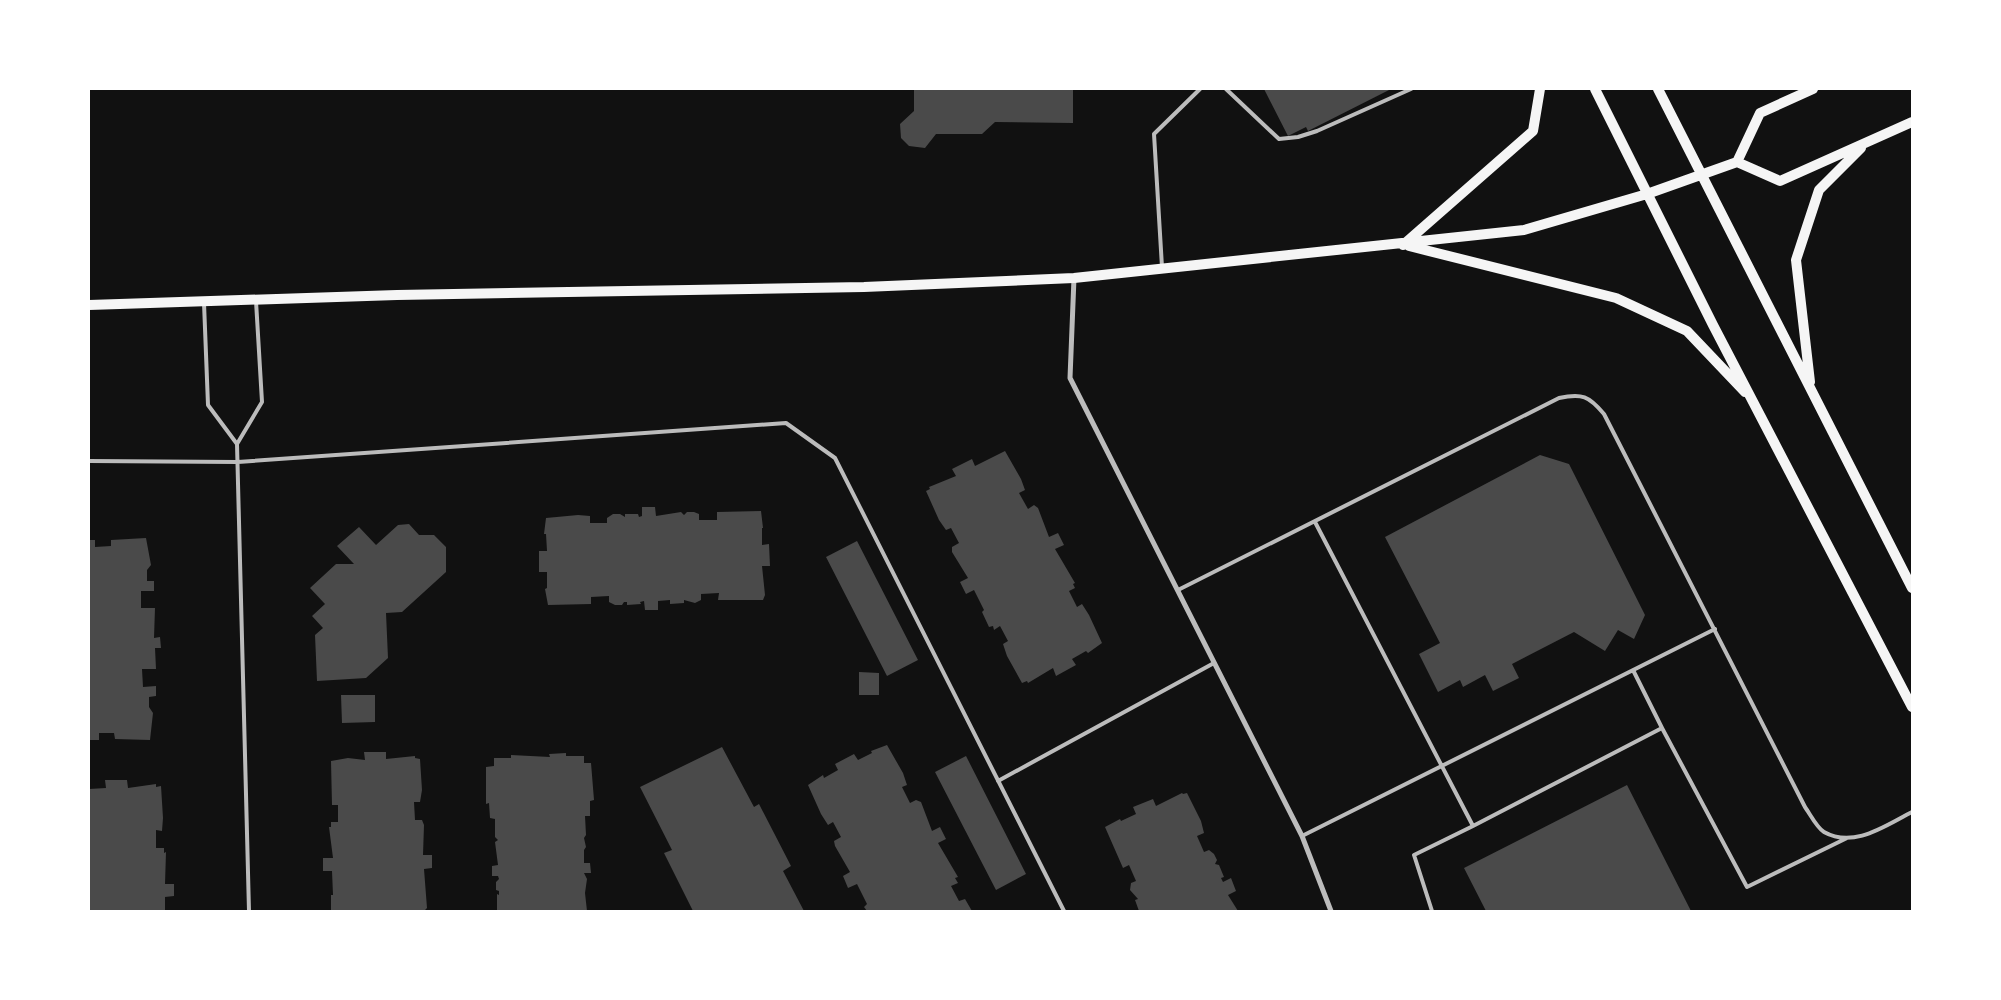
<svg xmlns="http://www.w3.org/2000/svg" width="2001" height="1000" viewBox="0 0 2001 1000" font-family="Quicksand,sans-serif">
<rect width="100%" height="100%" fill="#111"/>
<path fill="#4a4a4a" d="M914,89h159v34l-78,-1 -13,12h-46l-11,14 -16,-2 -8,-8 -1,-14 14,-13z
M1264,89h127l-83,42 -2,-4 -18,9z
M1005,451l16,28 4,11 -6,3 9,16 6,-4 4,3 11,29 9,-4 6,12 -9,4 20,34 -2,1 2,4 -6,3 8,16 5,-3 7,11 13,28 -14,10 -2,-2 -14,8 4,6 -20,11 -3,-8 -25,15 -1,-2 -5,2 -15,-27 -4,-12 5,-3 -8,-15 -6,4 -1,-4 -4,1 -7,-15 2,-2 -10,-20 -8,4 -6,-12 8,-4 -16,-26v-5l7,-4 -8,-15 -5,2 -7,-10 -13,-29 4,-2 -1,-2 27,-11 -4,-7 20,-10 3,7z
M1540,455l29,9 76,151 -11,24 -16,-9 -13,21 -31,-19 -62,32 7,14 -26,13 -8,-16 -22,12 -3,-7 -22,12 -19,-38 21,-11 -55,-106z
M642,507h13l1,9 25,-4 3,3 3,-3h7l5,2v6h18v-8l44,-1 2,17h-1v17l7,-1 1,22h-8l3,29 -2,5h-45l1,-7 -18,1v6l-6,3 -11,-3v3l-14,1v-4l-12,1v9h-13l-1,-9 -4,1 1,2 -14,1v-3h-3l-2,3h-7l-6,-3v-6l-18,1v7l-43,1 -3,-16 2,-1v-16h-8v-21h8l-1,-17h-2l2,-16 32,-3 12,1v7h17v-5l6,-4h7l5,3v-3h13l1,3 3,-1z
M409,524l10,11h15l12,12v25l-44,40 -16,1 2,45 -22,20 -49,3 -2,-46 8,-7 -11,-12 13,-12 -15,-16 26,-24h18l-17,-18 22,-19 17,18 22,-20z
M146,538l5,27 -4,5v11h7v10h-13v17h14l-1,30 6,-1 1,11h-6l1,21h-14l1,18 13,-1v10l-7,1v10l4,6 -3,27 -35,-1 -1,-6h-15v7h-10v-200h6v7l16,-1v-6z
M857,541l61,119 -31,16 -61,-119z
M859,672l20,1v22h-20z
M341,695h34v27l-33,1z
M887,745l16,28 4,12 -5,2 8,16 6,-3 5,2 11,29 8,-4 6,12 -8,4 20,34 -3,1 3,5 -7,3 8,15 6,-2 7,12h-105l-3,-4 3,-3 -10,-20 -9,4 -5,-12 7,-4 -15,-26 -1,-5 7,-4 -8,-15 -5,3 -7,-11 -13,-29 15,-10 1,3 14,-8 -3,-6 19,-10 4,6 14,-7 -1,-2z
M722,747l32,60 5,-3 32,62 -8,5 21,40h-111l-29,-58 8,-3 -32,-63z
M364,752h22v7l29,-3v2l5,1 2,31 -2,12h-6l1,18h7l2,5 -1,30h9v13l-8,1 3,39 -3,3h-93v-16h2l-1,-24h-9v-13h10l-4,-31h2v-5h7v-17h-6l-1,-44 17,-3 17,2z
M566,753v3h18v7h7l3,37 -4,1v15h-5l1,19 -2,3 2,9 -2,3v13h6l1,10h-7l3,6 -2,14 2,18h-90v-17l2,1v-4l-3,-1v-8l3,-3 -1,-3h-6v-10l6,-1 -3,-23 3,-2 -3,-3v-18l-5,-1 -1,-15 -3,1v-37l8,-1v-8h17v-3l39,2 -1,-3z
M966,756l60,118 -30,16 -61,-118z
M105,780h22l1,8 28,-4v3l5,-1 2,32 -1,13 -6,-1v18h8v5l2,-1 -1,32h9v12l-9,1v14h-76v-122l17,-1z
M1627,785l64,126h-205l-22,-43z
M1182,793l1,1 4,-1 14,28 3,12 -7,3 7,16 5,-2 5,4 3,6 -2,4 4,1 5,12 -3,1 2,4 8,-4 5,13 -8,4 10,16h-99l-4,-11 3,-1 -8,-9 1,-7 5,-2 -7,-16 -6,3 -18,-41 15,-8 1,2 15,-7 -3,-7 20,-8 3,7z"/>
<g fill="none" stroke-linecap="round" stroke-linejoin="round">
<path stroke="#bcbcbc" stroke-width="4" d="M1226,89l53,50 19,-2 19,-6 94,-42
M1162,267l-8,-133 46,-45
M204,303l4,102 29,39
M89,461l149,1 548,-39 49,35 229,453
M1315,522l158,304 -59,29 18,56
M1178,590l381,-192c23,-5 30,-2 45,16l201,393c5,7 12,21 19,25 30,17 62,-7 88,-20
M1633,670l29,58
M998,781l216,-118
M1473,826l189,-98 85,159 100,-49
M1302,836l413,-207
M249,911l-12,-467 25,-42 -6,-101"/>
<path stroke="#bcbcbc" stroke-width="5" d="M1074,278l-4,100 232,458 29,75"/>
<path stroke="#f5f5f5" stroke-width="10" d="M1595,89l118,236 199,382
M1658,89l254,499
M1737,162l23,-49 53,-24
M1403,245l130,-114 7,-42
M1409,246l207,52 71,33 58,61
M89,305l308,-10 467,-8 210,-9 450,-48 123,-36 90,-32 43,19 132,-59
M1810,382l-14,-122 23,-70 42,-42"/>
</g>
<rect width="2001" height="1000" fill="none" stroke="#ffffff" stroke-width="180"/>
</svg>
